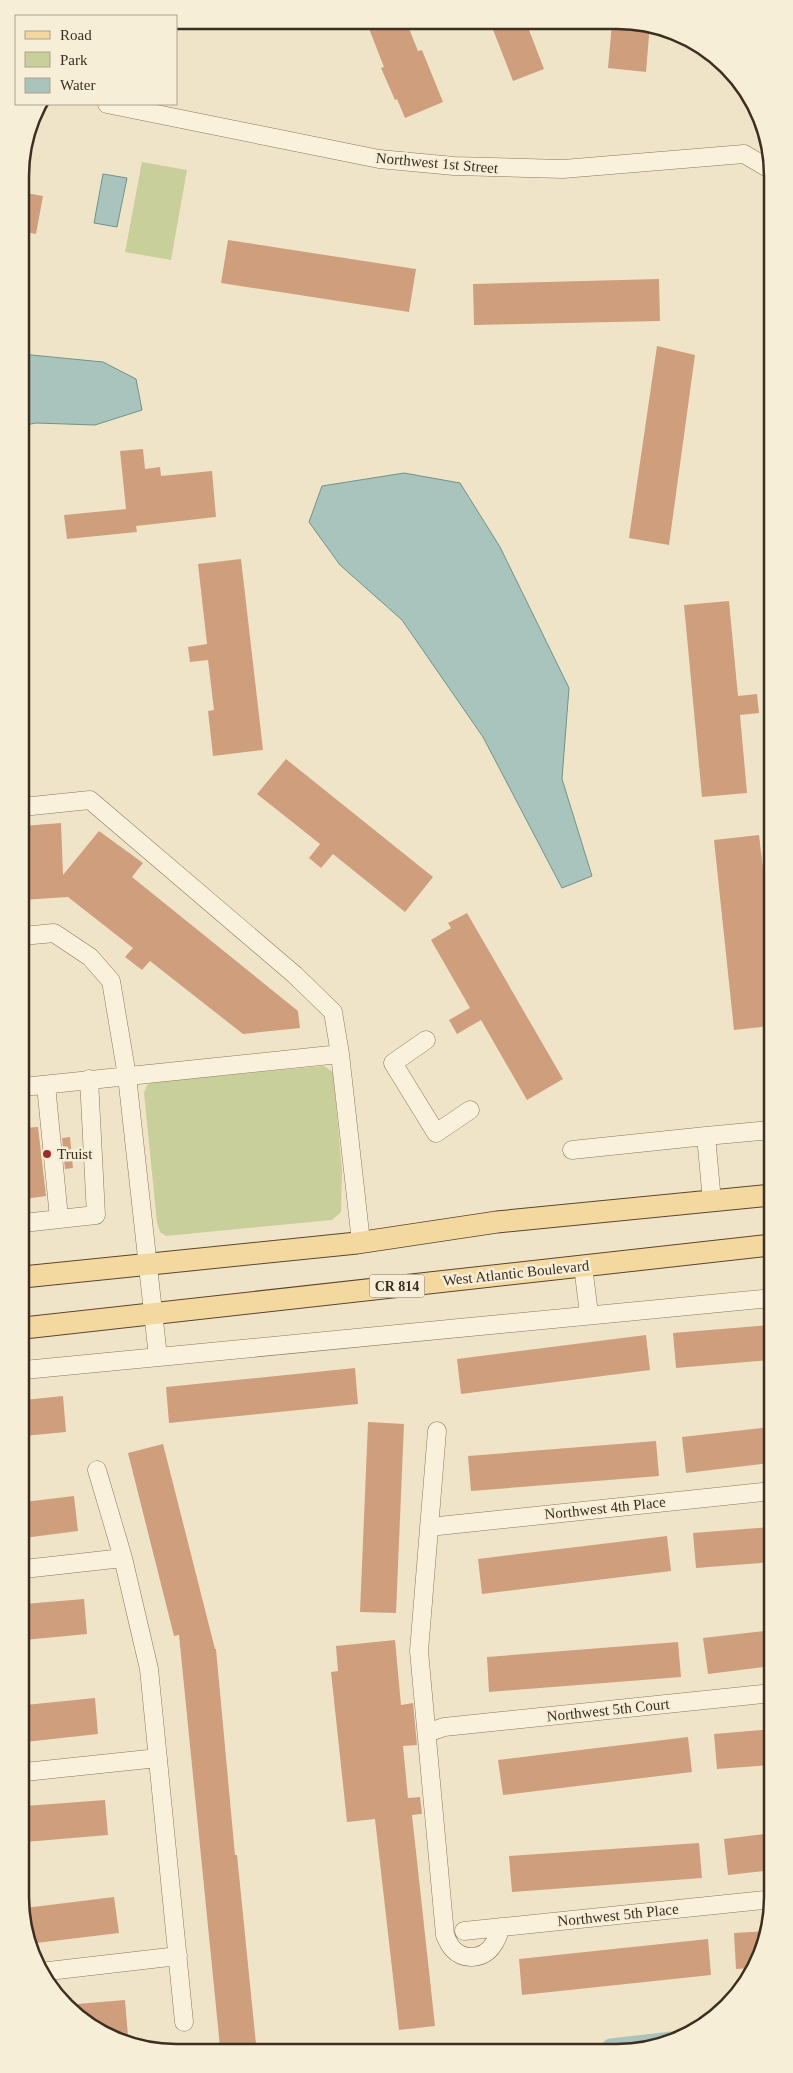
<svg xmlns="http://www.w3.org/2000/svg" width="793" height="2073" viewBox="0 0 793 2073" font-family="'Times New Roman',serif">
<rect width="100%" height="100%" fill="#f0e4c8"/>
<path fill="#c9cf9b" d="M142,162l45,8 -16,90 -46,-8z
M324,1066l9,6 9,98 -1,42 -9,8 -166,16 -6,-4 -3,-9 -13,-130 3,-8 7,-3z"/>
<path fill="#a9c4bc" stroke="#6f938a" d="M103,174l24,4 -10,49 -23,-4z
M21,354l82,8 33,17 6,31 -47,15 -59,-2 -15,3z
M404,473l56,10 40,64 69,141 -7,91 30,97 -30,12 -79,-151 -81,-117 -62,-55 -31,-43 13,-36z"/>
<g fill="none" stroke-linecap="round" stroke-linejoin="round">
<path stroke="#a9c4bc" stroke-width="19" d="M611,2048l61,-7"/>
</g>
<path fill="#cf9f7d" d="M366,21h40l12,30 4,-1 21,52 -38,16 -8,-19 -2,1 -14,-32 3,-1z
M490,22h36l18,47 -31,12z
M612,23l38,1 -4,48 -38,-4z
M20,192l23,4 -7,38 -15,-3z
M228,240l188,29 -7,43 -188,-29z
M659,279l1,42 -186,4 -1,-41z
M657,346l38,9 -26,190 -40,-7z
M143,449l2,20 15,-2 1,9 51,-5 4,46 -80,9 1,6 -70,7 -3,-24 62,-6 -6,-58z
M241,559l22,191 -50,6 -5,-45 6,-1 -6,-50 -18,2 -2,-15 19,-3 -9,-80z
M729,601l9,95 19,-2 2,19 -19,2 7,78 -45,4 -18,-192z
M286,759l147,118 -28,35 -72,-58 -12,14 -12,-10 11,-14 -63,-50z
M61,823l2,52 36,-44 44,32 -11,14 166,134 2,17 -57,6 -93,-73 -8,9 -17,-13 8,-9 -65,-51 -46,3v-74z
M759,835l11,90v20l-3,1 3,23v57l-36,4 -20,-190z
M467,913l96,166 -36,21 -46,-80 -24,14 -8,-14 21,-12 -39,-68 20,-12 -3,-5z
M38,1127l8,69 -21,3 -2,-1v-70z
M70,1137l3,31 -8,1 -3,-31z
M771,1325v35l-95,8 -3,-35z
M646,1335l4,35 -189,24 -4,-35z
M355,1368l3,36 -189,19 -3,-36z
M63,1396l3,36 -42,4v-36z
M368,1422l36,2 -8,189 -36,-1z
M771,1427v36l-85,10 -4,-36z
M656,1441l3,35 -188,15 -3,-35z
M163,1444l52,205h1l19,206h2l19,189 -36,3 -41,-412 -5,1 -46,-183z
M74,1496l4,35 -54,7v-36z
M772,1527v35l-76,6 -3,-35z
M667,1536l4,35 -189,23 -4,-35z
M84,1599l3,35 -63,6v-36z
M772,1630v36l-64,8 -5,-36z
M395,1640l6,65 12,-2 4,42 -14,1 5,52 12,-1 2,17 -10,1 23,211 -36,4 -24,-211 -28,3 -16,-150 7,-1 -2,-25z
M678,1642l3,35 -192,15 -2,-35z
M95,1698l3,36 -73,8v-37z
M772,1729v36l-55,4 -3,-35z
M688,1737l4,35 -189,23 -5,-35z
M105,1800l3,35 -83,7v-36z
M772,1833l1,37 -45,5 -4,-36z
M699,1843l3,35 -190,14 -3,-36z
M114,1897l5,36 -91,11 -3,-7v-29z
M768,1931l-3,17 -11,20 -18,1 -2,-36z
M708,1939l3,36 -189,20 -3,-36z
M125,2000l3,36h-10l-45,-22 -8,-9z"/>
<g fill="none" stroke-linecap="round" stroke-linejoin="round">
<g stroke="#8d765c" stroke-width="19">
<path id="minor" d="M107,104l272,55 75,7 109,3 181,-15 24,14
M22,807l68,-7 205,175 38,37 7,42 21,188
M22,936l32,-3 36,24 21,24 16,95 31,281
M426,1040l-33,23 43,70 34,-23
M46,1085l13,133
M23,1087l317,-33
M572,1150l134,-14
M712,1201l-6,-65 65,-6
M23,1223l73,-8 -7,-136
M583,1266l6,48
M24,1370l747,-72
M437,1431l-18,220 26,284c2,5 4,10 8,14 11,12 31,10 40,-4 4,-5 6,-12 8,-18
M97,1470l26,88 26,111 35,353
M429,1527l343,-36
M24,1569l99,-11
M427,1733l17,-6 328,-34
M25,1772l133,-14
M464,1931l309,-32
M40,1972l138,-16"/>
</g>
<g stroke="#5b4430" stroke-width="23">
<path id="major" d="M23,1277l334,-34 140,-21 274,-27
M24,1328l747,-83"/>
</g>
<use href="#minor" stroke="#faf1dc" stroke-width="18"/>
<use href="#major" stroke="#f3d9a0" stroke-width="21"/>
</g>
<circle fill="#9e2a2b" stroke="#f7eed8" stroke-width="2" cx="47" cy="1154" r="5"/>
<g text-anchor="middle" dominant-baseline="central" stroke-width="5" stroke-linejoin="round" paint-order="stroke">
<rect fill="#f7eed8" stroke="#756857" stroke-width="1" x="369.5" y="1274.5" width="55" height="23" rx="4"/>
<g font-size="14" font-weight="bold" fill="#3d2e20">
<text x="397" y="1286">CR 814</text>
</g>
<g font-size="15" fill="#3d2e20" stroke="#f7eed8">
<text transform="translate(437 163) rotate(5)">Northwest 1st Street</text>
<text transform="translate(516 1273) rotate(-6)">West Atlantic Boulevard</text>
<text transform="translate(605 1508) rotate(-6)">Northwest 4th Place</text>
<text transform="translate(608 1710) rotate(-6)">Northwest 5th Court</text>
<text transform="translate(618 1915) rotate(-6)">Northwest 5th Place</text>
</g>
<g font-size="15" fill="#3d2e20" stroke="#f7eed8" text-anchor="start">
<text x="57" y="1154">Truist</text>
</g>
</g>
<path d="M0 0H793V2073H0ZM176 29H617A147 147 0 0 1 764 176V1897A147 147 0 0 1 617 2044H176A147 147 0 0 1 29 1897V176A147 147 0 0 1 176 29Z" fill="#f7eed8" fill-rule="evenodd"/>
<path fill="none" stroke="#3d2e20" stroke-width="2.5" d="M176 29H617A147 147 0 0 1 764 176V1897A147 147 0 0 1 617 2044H176A147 147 0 0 1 29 1897V176A147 147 0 0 1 176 29Z"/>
<rect x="15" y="15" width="162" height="90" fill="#f7eed8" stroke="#ada18e"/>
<rect x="25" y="31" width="25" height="8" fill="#f3d9a0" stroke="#ada18e"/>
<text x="60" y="40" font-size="15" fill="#3d2e20">Road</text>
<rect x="25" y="52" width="25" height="15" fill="#c9cf9b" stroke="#ada18e"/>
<text x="60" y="65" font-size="15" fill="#3d2e20">Park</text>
<rect x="25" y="78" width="25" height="15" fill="#a9c4bc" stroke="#ada18e"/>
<text x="60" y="90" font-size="15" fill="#3d2e20">Water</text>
</svg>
